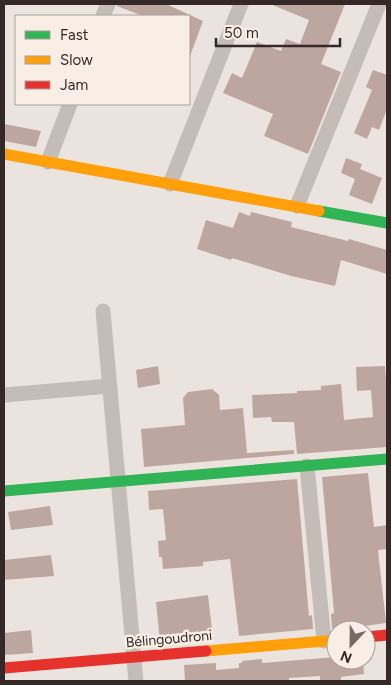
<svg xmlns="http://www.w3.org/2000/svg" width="391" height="685" viewBox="0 0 391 685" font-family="Figtree,sans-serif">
<rect width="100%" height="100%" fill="#ebe4de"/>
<path fill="#bea6a0" d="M117,4h49l37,17 -13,35 -1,-40h-46l-26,-10z
M270,4h75l-24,60 20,8 -33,82 -44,-18 9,-22 -50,-21 9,-20 10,5 15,-36 24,9 5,-12 14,5 9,-24z
M373,70l14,5v34l-8,21 -7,-3 -5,12 -13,-6 18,-43 -6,-3z
M4,124l37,7 -5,16 -32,-6z
M346,158l16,6 -2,5 22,9 -10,26 -23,-9 6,-16 -14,-6z
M239,212l11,4 1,-4 41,10 -1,5 57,14 1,-2 38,11v24l-46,-14 -6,26 -44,-10 -59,-18 -1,2 -34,-11 9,-29 27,8z
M158,366l2,18 -22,4 -2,-18z
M385,366l2,29v52l-90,7 -3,-32h-22l-1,-5 -18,1 -1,-23 45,-2v-2l24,-1v-4l20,-2 3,36 29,-3 -2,-27 -14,1 -1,-24z
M212,389l7,6 1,15 23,-2 4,45 47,-3v4l-150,13 -3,-38 44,-4 -2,-27 5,-6z
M368,473l6,54 13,-2v24l-9,1 8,73 -44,6 -10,-1 -1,-14 3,-1 -12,-136z
M297,479l12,137 3,-1 1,14 -74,7 -9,-77 -27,3v4l-40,3 -1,-12h-3l-1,-16 8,-1 -3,-31 -14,1 -1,-19z
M50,506l3,19 -42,5 -3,-18z
M51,555l3,21 -50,4v-20z
M208,595l5,43 -53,4 -4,-40z
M31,630l2,23 -29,2v-22z
M336,657v3h27l1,14 -23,3v4h-21v-5l-31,2v3h-104l-1,-16 32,-2v7l23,-2v-5h3v-2l20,-2v4z"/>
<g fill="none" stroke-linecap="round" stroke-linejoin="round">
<path stroke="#c4bcb7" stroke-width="15" d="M103,16l5,-12
M48,162l22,-58
M170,184l71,-180
M297,206l82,-202
M103,311l33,370
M4,395l106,-9
M307,466l17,175"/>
<path stroke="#30b455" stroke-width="11" d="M319,211l68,12
M4,491l383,-32"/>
<path stroke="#ff9f0a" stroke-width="11" d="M4,154l315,57
M206,651l130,-11"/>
<path stroke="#e5322d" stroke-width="11" d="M366,637l21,-2
M4,668l202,-17"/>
</g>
<g text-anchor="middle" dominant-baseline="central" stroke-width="5" stroke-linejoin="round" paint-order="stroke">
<g font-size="14" fill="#342926" stroke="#f8eee5">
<text transform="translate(169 639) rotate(-5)">Bélingoudroni</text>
</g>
</g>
<rect width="391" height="685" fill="none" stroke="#342926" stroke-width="10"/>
<rect x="15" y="15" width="175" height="90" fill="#f8eee5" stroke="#aa9f99"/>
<rect x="25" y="31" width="25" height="8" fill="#30b455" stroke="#aa9f99"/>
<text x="60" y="40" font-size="15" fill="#342926">Fast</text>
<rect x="25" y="56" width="25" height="8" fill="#ff9f0a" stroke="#aa9f99"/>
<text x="60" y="65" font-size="15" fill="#342926">Slow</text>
<rect x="25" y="81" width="25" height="8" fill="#e5322d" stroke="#aa9f99"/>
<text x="60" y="90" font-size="15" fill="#342926">Jam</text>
<g transform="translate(351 645) rotate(202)"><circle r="24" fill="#f8eee5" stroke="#aa9f99"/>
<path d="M0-4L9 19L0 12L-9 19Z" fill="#746a66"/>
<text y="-8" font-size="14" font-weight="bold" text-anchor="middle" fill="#342926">N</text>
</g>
<path d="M216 38v8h124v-8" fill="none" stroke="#342926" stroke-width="2.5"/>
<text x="224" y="38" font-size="15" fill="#342926" stroke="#f8eee5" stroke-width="4" paint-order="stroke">50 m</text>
</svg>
